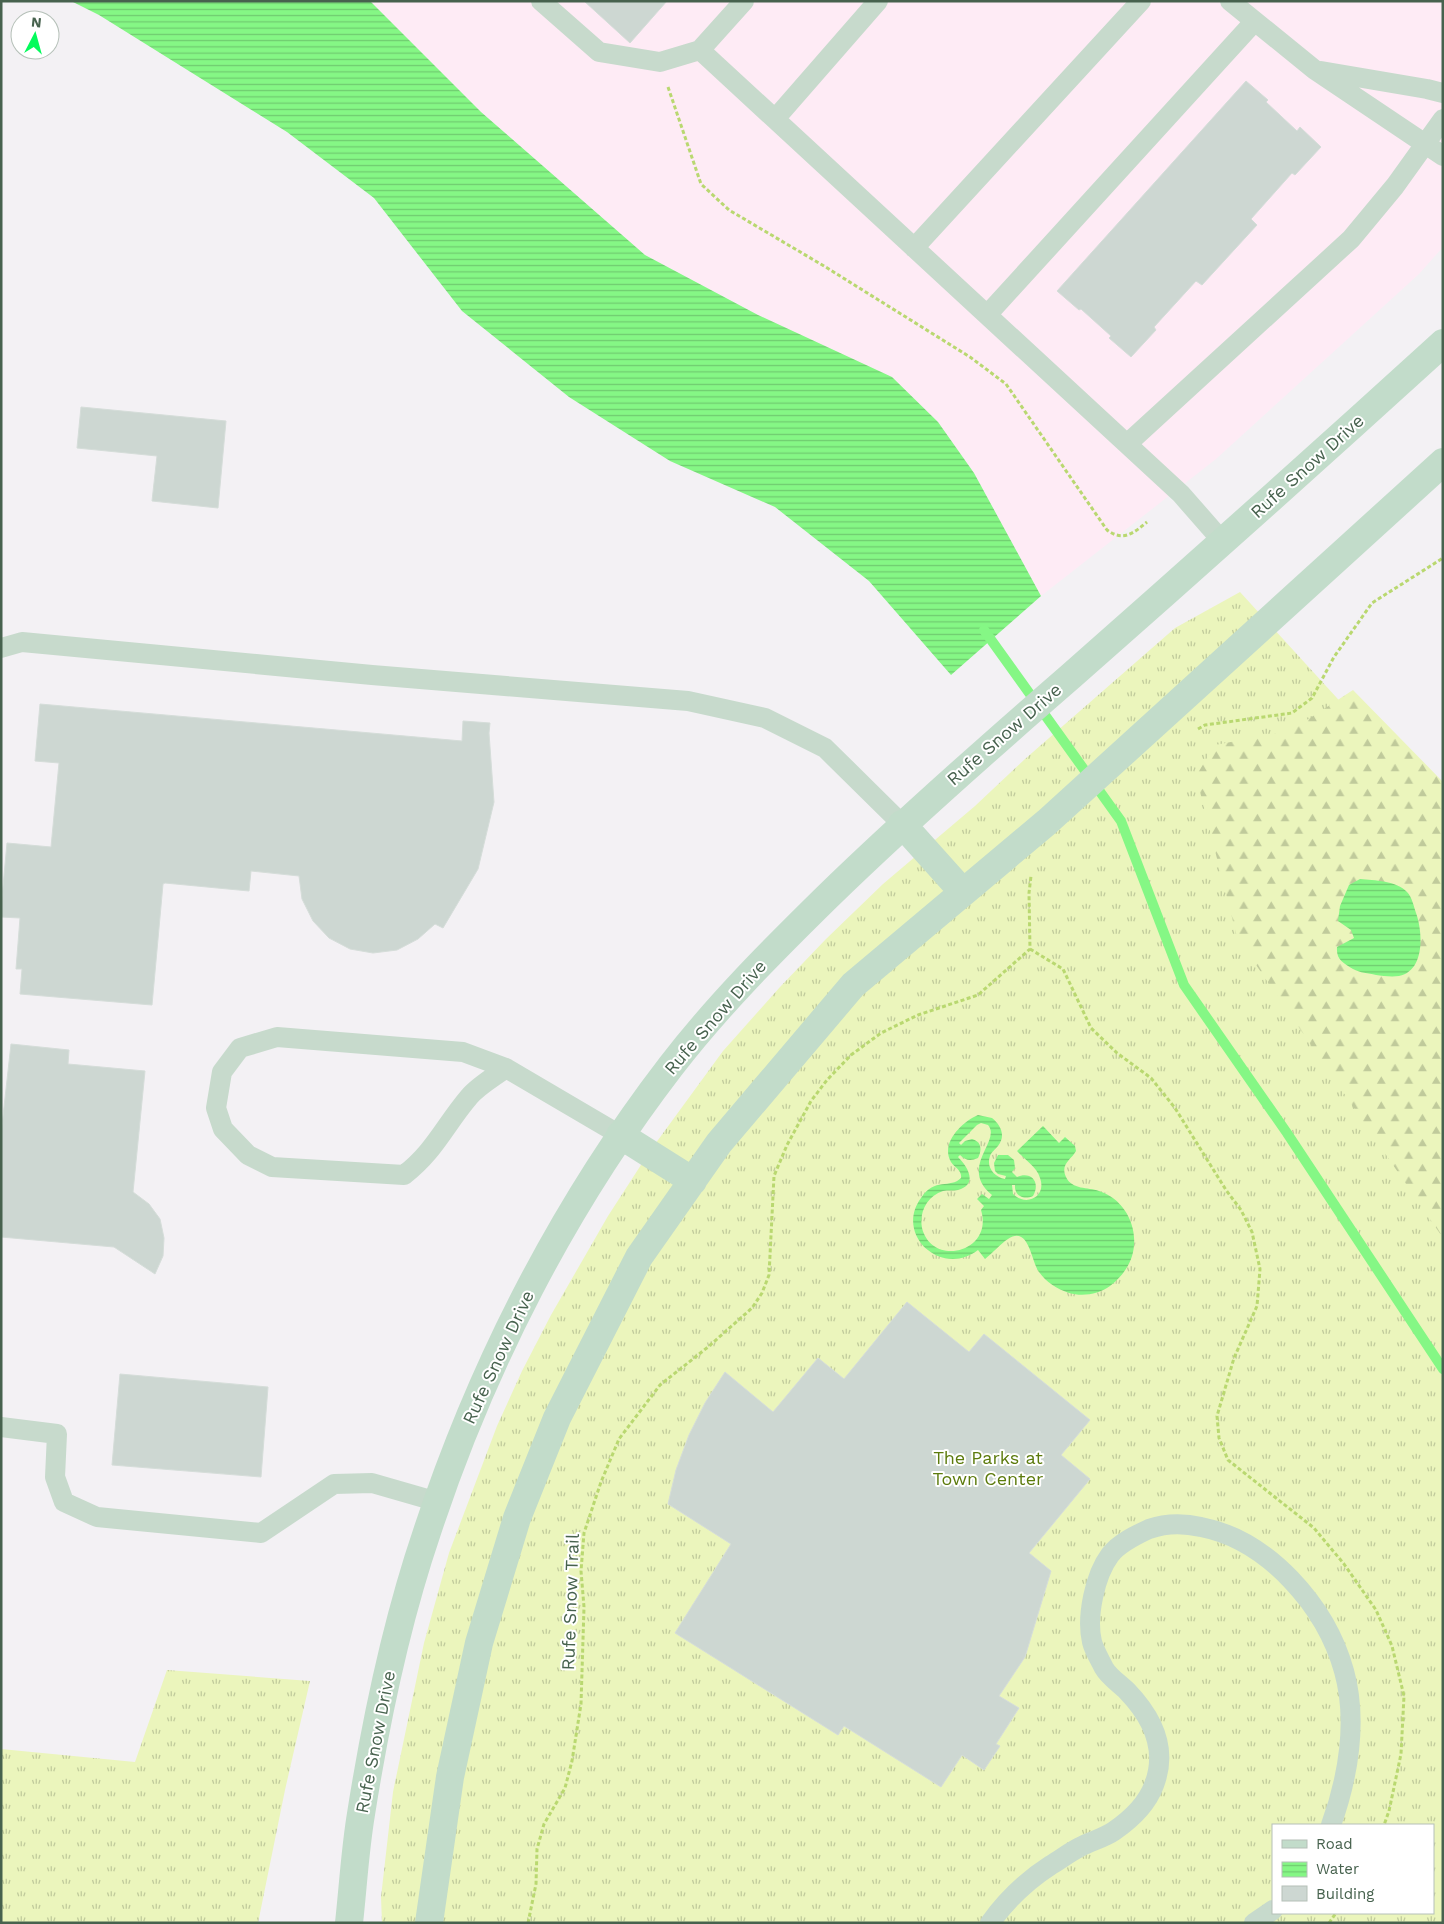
<svg xmlns="http://www.w3.org/2000/svg" width="1444" height="1924" viewBox="0 0 1444 1924" font-family="'Work Sans',sans-serif">
<defs>
<pattern id="grass-tufts" width="24" height="20" patternUnits="userSpaceOnUse" patternTransform="scale(1.25)"><rect width="24" height="20" fill="#ebf5bc"/><path d="M3 7l-1-3M5 7V3M7 7l1-3M15 17l-1-3M17 17v-4M19 17l1-3" fill="none" stroke="#c0ca9b"/></pattern>
<pattern id="forest-firs" width="22" height="20" patternUnits="userSpaceOnUse" patternTransform="scale(1.25)"><rect width="22" height="20" fill="#ebf5bc"/><path d="M5 1l3.5 6h-7zM16 11l3.5 6h-7z" fill="#c0ca9b"/></pattern>
<pattern id="water-rules" width="6" height="5" patternUnits="userSpaceOnUse" patternTransform="scale(1.25)"><rect width="6" height="5" fill="#85f785"/><path d="M0 2.5h6" fill="none" stroke="#6fcb6f"/></pattern>
</defs>
<rect width="100%" height="100%" fill="#f3f1f4"/>
<path fill="#feebf5" d="M370,1h1073v246l-24,27 -203,185 -175,137 -67,-123 -216,-158 -113,-60 -164,-143z"/>
<path fill="url(#grass-tufts)" fill-rule="evenodd" d="M1240,592l203,222v1109h-1061l-1,-26 12,-105 31,-149 25,-90 48,-127 25,-55 29,-56 57,-99 42,-65 73,-100 57,-64 46,-48 57,-55 92,-78 50,-47 150,-131zM1273,1825h160v88h-160z
M167,1670l143,11 -25,109 -27,133h-257v-174l134,13z"/>
<path fill="url(#forest-firs)" d="M1353,690l90,92v456l-206,-301 -41,-161 19,-31 75,-14z"/>
<path fill="url(#water-rules)" fill-rule="evenodd" d="M71,1h299l111,111 164,143 113,60 134,62 46,45 36,51 67,123 -90,79 -82,-94 -94,-74 -105,-46 -101,-64 -107,-86 -88,-113 -87,-66 -188,-117z
M1360,879c14,1 37,2 47,13 5,5 7,15 9,21 7,19 9,58 -17,63 -7,1 -17,0 -23,-1 -8,-2 -16,-2 -23,-6 -10,-6 -17,-9 -16,-22l17,-9 -3,-8 -13,-9 2,-15 9,-21z
M978,1115l14,3c9,7 14,18 6,28 -3,4 -6,5 -8,10 -4,11 4,21 15,23l1,-3 -8,-2 -3,-3 -1,-8 4,-8h10l6,5 1,8 -3,4 5,5c14,-6 24,5 16,19 -9,4 -19,0 -18,-11h-3l1,9c13,13 34,3 27,-16 -3,-11 -16,-19 -23,-27l26,-25 16,17 6,-6 10,9 1,5c-5,9 -16,13 -10,26 6,13 22,10 33,14 23,7 37,31 35,54 -1,17 -11,31 -24,41 -11,8 -27,11 -41,7 -12,-4 -23,-11 -30,-21 -8,-11 -10,-47 -31,-33 -8,5 -15,14 -23,20l-7,-9c-36,28 -84,-15 -57,-52 14,-21 29,-9 40,-20 1,-8 -6,-10 -10,-16 -11,-19 11,-40 27,-47zM981,1123l7,2c14,16 -30,42 4,70l-3,4 -7,-5 -5,5 7,7 -3,4c13,42 -49,58 -59,18 -3,-16 5,-32 21,-37 5,-1 10,0 15,-1 21,-6 9,-24 0,-33l2,-2c6,6 11,6 18,3 4,-8 4,-16 -6,-19l-7,2 -4,4 -2,-2 18,-18z"/>
<g fill="none" stroke-linecap="round" stroke-linejoin="round">
<path stroke="#85f785" stroke-width="10" d="M984,630l137,191 63,164 103,148 156,236"/>
</g>
<path fill="#cdd7d2" stroke="#d5ddd9" d="M584,1h83l-37,42z
M1246,81l22,19 -2,2 31,29 3,-4 21,20 -26,28 -3,-2 -41,46 6,6 -55,60 -6,-4 -42,46 2,3 -25,27 -22,-19 2,-2 -30,-27 -2,1 -22,-19z
M81,407l145,14 -8,87 -66,-7 5,-45 -80,-8z
M40,704l422,37 1,-20 27,2 -1,10 5,69 -16,67 -35,59 -8,-4 -17,15 -21,11 -24,3 -23,-4 -21,-11 -16,-17 -11,-22 -3,-23 -48,-5 -2,20 -84,-8 -2,1 -11,121 -132,-11 2,-25h-6l4,-51 -19,-1v-9l6,-65 44,4 8,-84 -24,-2z
M11,1044l58,6 -1,14 77,7 -12,121 16,12 11,15 4,19 -1,18 -8,18 -41,-27 -113,-10v-103z
M907,1302l62,50 15,-18 106,86 -29,35 29,24 -61,74 22,18 -26,86 -26,39 20,12 -23,36 4,2 -16,24 -22,-15 -21,32 -97,-61 -6,9 -163,-102 56,-89 -63,-40 8,-34 13,-35 16,-32 20,-31 48,40 45,-54 26,21z
M120,1374l148,13 -7,90 -149,-12z"/>
<g fill="none" stroke-linecap="round" stroke-linejoin="round">
<path stroke="#b9d870" stroke-width="3" stroke-dasharray="4 2.5" stroke-linecap="butt" d="M668,87l33,97 28,26 95,56 146,91 36,27 101,146c16,12 27,3 40,-8
M1198,729l7,-4 87,-12 20,-15 22,-41 38,-54 71,-45
M1030,949l33,20 28,59 26,25 34,25 24,30 51,82 15,20 11,22 8,37 -3,37 -23,52 -17,58 2,22 9,22 86,68 30,36 32,46 16,36 12,50 -3,58 -12,57 -5,14
M528,1923l8,-39 1,-35 7,-25 21,-36 7,-27 9,-57 3,-97 -3,-36 3,-38 17,-51 18,-43 41,-54 48,-38 44,-39 10,-15 7,-18 5,-99 13,-31 24,-44 16,-21 24,-25 30,-22 37,-18 60,-20 52,-46 -1,-56 2,-17
M1329,1923l7,-10"/>
<path stroke="#c7dacc" stroke-width="20" d="M541,1l58,51 61,10 40,-12 481,444 42,48
M1230,1l85,69 128,86
M700,50l44,-49
M1321,71l106,18 16,4
M775,119l103,-118
M914,248l227,-247
M987,315l267,-293
M1127,444l224,-205 44,-53 48,-67
M1,648l21,-6 350,33 316,26 77,17 60,30 77,76
M506,1068c-12,9 -28,18 -37,29 -24,28 -34,54 -65,78l-132,-8 -24,-12 -25,-26 -7,-21 6,-36 18,-24 37,-11 186,15 43,16 114,67
M1,1427l56,7 -2,43 9,25 33,15 164,16 73,-49 38,-1 66,19
M990,1923c18,-25 36,-42 61,-58 10,-6 19,-13 29,-18 11,-6 24,-9 34,-16 16,-11 33,-27 40,-46 14,-36 -2,-68 -27,-94 -7,-7 -18,-14 -23,-23 -4,-8 -10,-18 -12,-26 -6,-25 3,-67 18,-87 9,-12 26,-20 39,-26 17,-6 35,-6 52,-2 67,13 125,79 143,144 14,50 4,107 -13,154
M1254,1923l19,-13"/>
<path stroke="#c2dcca" stroke-width="28" d="M902,824l60,67
M620,1135l73,46
M349,1923c4,-36 6,-73 12,-109 15,-95 35,-191 66,-282 55,-167 137,-327 244,-466 47,-61 101,-115 156,-169 79,-77 161,-149 244,-221 125,-110 249,-221 372,-333
M429,1923l21,-146 29,-134 38,-125 40,-100 82,-161 80,-114 134,-158 194,-163 396,-360"/>
</g>
<g text-anchor="middle" dominant-baseline="central" stroke-width="4" stroke-linejoin="round" paint-order="stroke">
<g font-size="18" fill="#47624e" stroke="#fff">
<text transform="translate(1307 466) rotate(-42)">Rufe Snow Drive</text>
<text transform="translate(1004 734) rotate(-41)">Rufe Snow Drive</text>
<text transform="translate(715 1017) rotate(-49)">Rufe Snow Drive</text>
<text transform="translate(498 1357) rotate(-65)">Rufe Snow Drive</text>
<text transform="translate(570 1602) rotate(-88)">Rufe Snow Trail</text>
<text transform="translate(375 1742) rotate(-79)">Rufe Snow Drive</text>
</g>
<g font-size="18" fill="#5c7b0d" stroke="#fff">
<text x="988" y="1457">The Parks at<tspan x="988" dy="21">Town Center</tspan></text>
</g>
</g>
<rect width="1444" height="1924" fill="none" stroke="#47624e" stroke-width="5"/>
<rect x="1272" y="1824" width="162" height="90" fill="#ffffff" stroke="#b5c0b8"/>
<rect x="1282" y="1840" width="25" height="8" fill="#c2dcca" stroke="#b5c0b8"/>
<text x="1316" y="1849" font-size="15" fill="#47624e">Road</text>
<rect x="1282" y="1862" width="25" height="15" fill="url(#water-rules)" stroke="#b5c0b8"/>
<text x="1316" y="1874" font-size="15" fill="#47624e">Water</text>
<rect x="1282" y="1886" width="25" height="15" fill="#cdd7d2" stroke="#b5c0b8"/>
<text x="1316" y="1899" font-size="15" fill="#47624e">Building</text>
<g transform="translate(35 35) rotate(6)"><circle r="24" fill="#ffffff" stroke="#b5c0b8"/>
<path d="M0-4L9 19L0 12L-9 19Z" fill="#04fb5b"/>
<text y="-8" font-size="14" font-weight="bold" text-anchor="middle" fill="#47624e">N</text>
</g>
</svg>
